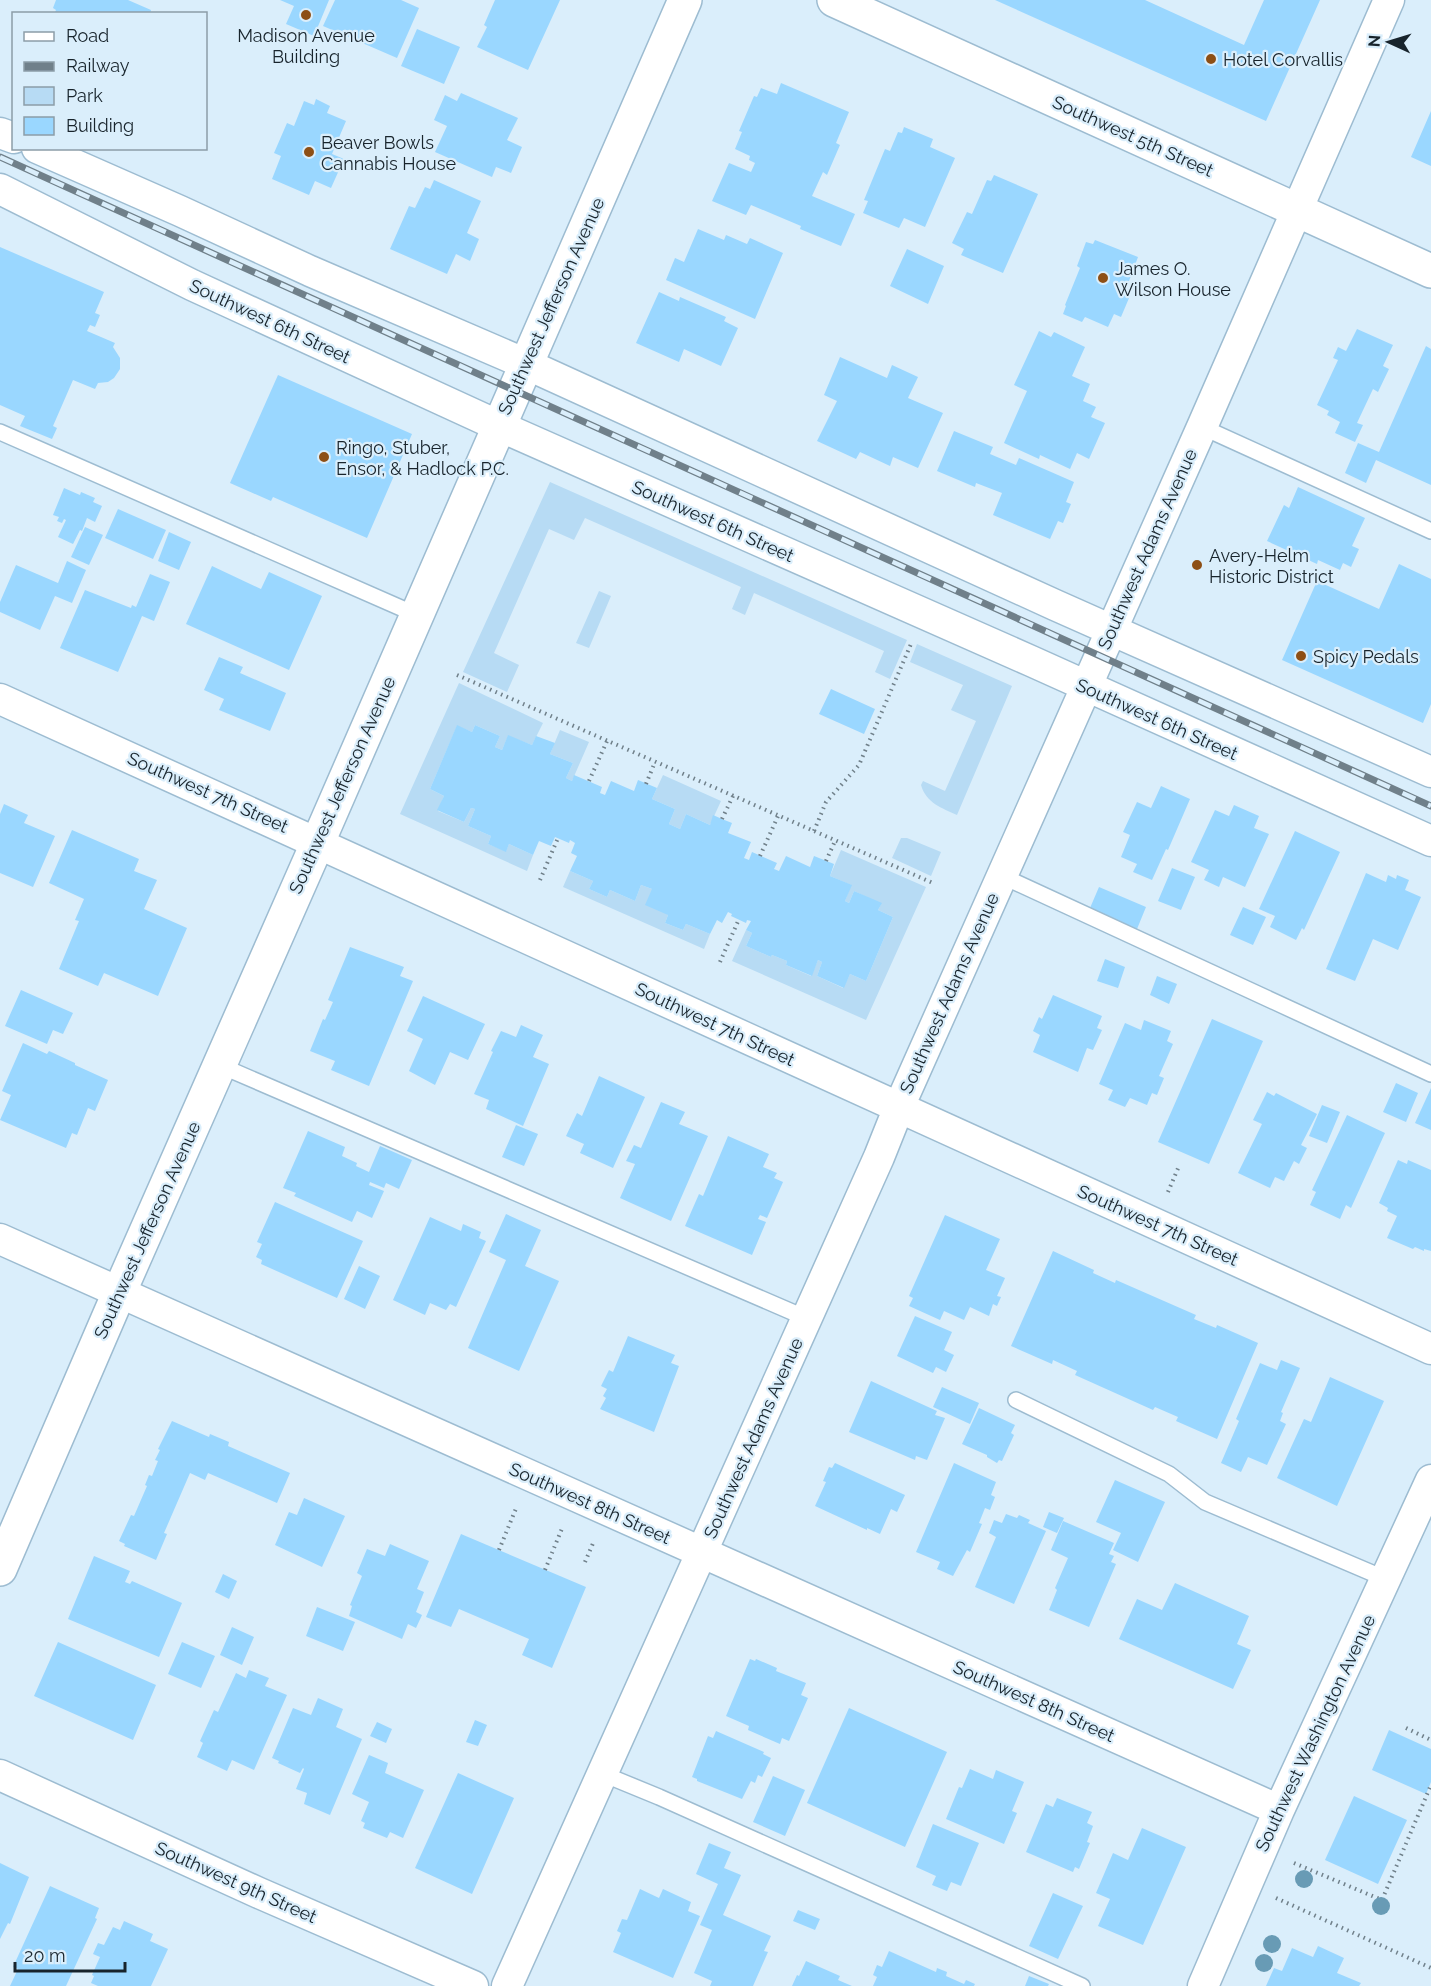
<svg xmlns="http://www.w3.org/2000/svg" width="1431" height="1986" viewBox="0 0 1431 1986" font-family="Raleway,sans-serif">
<rect width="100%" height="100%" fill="#daeefb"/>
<path fill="#b7dbf4" d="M550,482l357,158 -17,39 -15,-7 9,-21 -130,-58 -9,22 -13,-6 9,-22 -156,-69 -11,22 -25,-11 -55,124 25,12 -12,27 -44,-20z
M599,591l12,5 -22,52 -13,-5z
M917,644l95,42 -55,129c-15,-7 -31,-12 -36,-30l2,-4 22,10 31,-70 -25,-11 12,-25 -53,-23z
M459,683l84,40 -11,22 -24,-9 -6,14 -7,-3 5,-11 -25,-11 -3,7 -15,-6 -27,63 14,7 -6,15 26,11 7,-14 4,1 -7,17 23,10 -3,8 18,7 3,-7 24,11 -6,16 -127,-57z
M560,730l29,12 -17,39 -6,-3 7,-15 -23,-9z
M663,775l58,26 -11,24 -24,-11 -6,15 -11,-5 6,-15 -23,-10z
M901,838h6l34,14 -10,24 -39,-18z
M841,850l85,37 -60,133 -134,-59 14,-31 6,3 -6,13 25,11 1,-2 15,6 -1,4 25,11 7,-16 4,2 -5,14 26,12 7,-14 16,7 27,-64 -15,-7 3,-6 -27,-13 -5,12 -4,-2 6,-16 -21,-9z
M570,871l23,10 -4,8 18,8 3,-7 25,11 6,-16 11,4 16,26 -3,8 18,7 3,-6 24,10 -6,15 -141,-62z"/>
<path fill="#9ad7ff" d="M56,0h72l23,10 -1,4h-96l2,-4 -3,-2z
M280,0h49l-15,36 -28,-12 8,-18z
M335,0h66l18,8 -22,50 -74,-32z
M495,0h65l-32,70 -51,-23 10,-20 -3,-2z
M995,0h150l99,45 20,-45h56l-54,121z
M417,29l43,18 -16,37 -43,-18z
M781,83l68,29 -13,31 4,2 -13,30 -4,-3 -11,24 43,18 -14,32 -41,-17 1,-3 -50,-21 -5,10 -34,-14 17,-38 22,9 4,-9 -6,-3 1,-4 -15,-7 7,-17 -3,-1 15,-35 3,1 4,-9 16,6z
M461,93l57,25 -11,22 15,7 -11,26 -15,-6 -4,10 -57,-25 12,-26 -13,-6 11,-25 12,6z
M316,99l14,7 -3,7 19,8 -14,33 12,5 -13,29 -16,-7 -6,14 -37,-16 9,-23 -7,-3 13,-30 7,3 10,-25 10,4z
M1431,111v55l-20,-9z
M904,127l29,12 -3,8 25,11 -30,69 -21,-9 -5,10 -36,-15 5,-12 -4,-1 21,-51 5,2 8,-19 4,1z
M994,175l44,19 -35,79 -42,-18 3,-6 -12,-6 15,-31 5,2 15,-34 4,1z
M434,180l47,21 -14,32 12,6 -9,22 -14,-7 -9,20 -57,-25 19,-43 6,2 10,-21 5,2z
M698,229l26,11 2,-5 21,9 3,-6 33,15 -28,66 -89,-39 9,-22 9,4z
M1095,240l43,17 -12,32 6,2 -11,26 -7,-3 -6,13 -23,-10 -3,5 -19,-8 3,-8 -1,-1 15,-37 -3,-2 9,-24 7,2z
M0,247l104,45 -9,21 5,2 -5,12 -5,-2 -3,6 28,12 -2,4 7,11v11l-6,9 -6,4 -10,1 -3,6 -22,-9 -20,46 4,2 -5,11 -32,-13 5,-10 -25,-11z
M907,249l37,17 -16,38 -38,-18z
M659,292l20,9 1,-4 46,20 -2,4 14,7 -17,38 -37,-17 -5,13 -43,-19z
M1357,329l36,16 -10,21 6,3 -11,23 -5,-3 -16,34 6,2 -8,17 -20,-9 5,-11 -13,-7 2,-4 -12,-6 21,-45 -5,-2 5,-11 8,4z
M1039,331l12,6 3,-5 31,15 -13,29 18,8 -7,17 13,6 -5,10 14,6 -16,36 -12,-6 -7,16 -30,-14 -1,4 -35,-16 23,-52 -13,-6z
M1426,346l5,3v136l-55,-25 -10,23 -21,-10 13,-30 21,9z
M840,357l47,21 5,-13 26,12 -10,21 35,15 -25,55 -25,-11 -3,9 -30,-14 -4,7 -39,-18 20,-40 -13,-6z
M278,375l134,59 -45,104 -94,-41 -2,4 -41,-18z
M954,431l39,16 -3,7 26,11 3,-7 55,24 -8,20 5,2 -8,19 -5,-2 -8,18 -57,-24 9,-22 -26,-10 -1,4 -38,-16z
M1298,487l67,31 -13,28 7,3 -8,18 -8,-4 -3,7 -22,-10 -1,4 -50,-23 17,-36 5,3z
M64,488l16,7 1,-3 14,6 -2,4 9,4 -7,16 -8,-4 -5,13 -2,-1 -7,14 -15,-7 8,-17 -2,-1 -2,4 -5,-2 2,-4 -6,-2z
M118,509l48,21 -13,29 -48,-21z
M85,527l18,8 -14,30 -18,-8z
M169,532l22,10 -12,28 -21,-9z
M67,561l19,9 -14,33 -17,-7 -15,34 -40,-18v-10l16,-37 42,18z
M1399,564l32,15v125l-8,19 -141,-63 35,-79 62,28z
M212,566l49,23 8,-17 53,24 -33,74 -103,-46z
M150,574l20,8 -16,39 -12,-5 -24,56 -58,-24 25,-58 46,18 1,-3 4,2z
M219,657l24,10 -3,6 46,20 -16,38 -51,-21 5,-11 -20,-9z
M831,689l44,20 -11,25 -45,-20z
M457,725l15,7 3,-7 25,11 -5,11 7,3 6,-15 24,10 4,-9 19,7 -5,11 23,9 -7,15 6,3 2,-6 28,12 -2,6 5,2 6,-14 23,10 4,-11 19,8 -5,11 23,10 -6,15 11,5 6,-15 24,11 3,-10 9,4 10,4 -4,10 23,9 -7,16 5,2 3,-8 25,11 -3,6 5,2 7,-15 24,11 4,-11 20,8 -4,12 22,9 -7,16 4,2 5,-12 28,12 -4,7 15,7 -27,64 -16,-7 -6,14 -27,-12 5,-14 -4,-2 -6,16 -26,-11 1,-4 -15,-6 -1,2 -25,-11 6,-13 -6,-3 5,-9 -4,-1 -1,3 -15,-7 1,-2 -4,-2 -6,11 -5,-3 -7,14 -24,-10 -3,6 -18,-7 3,-8 -23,-10 7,-16 -11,-4 -6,16 -25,-11 -3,7 -18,-8 4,-8 -23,-10 7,-15 -6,-3 4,-10 -5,-3 -1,3 -14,-6 -4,9 -12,-5 -6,14 -24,-11 -3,8 -18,-8 3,-8 -23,-10 7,-17 -4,-1 -7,14 -27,-12 7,-14 -14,-7z
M1161,786l29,13 -22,51 -2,-1 -14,31 -19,-8 4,-8 -16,-7 9,-22 -7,-3 14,-30 14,6z
M4,804l24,11 -4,8 31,13 -22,51 -33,-14v-59z
M1234,805l25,11 -5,12 15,6 -24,53 -22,-10 -4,10 -15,-7 5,-10 -18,-8 24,-52 14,6z
M72,830l67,29 -5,12 23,9 -13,29 43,19 -29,68 -54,-23 -6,13 -39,-17 20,-48 -4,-1 9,-21 -35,-16z
M1295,831l45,21 -36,78 -2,-2 -6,12 -26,-13 5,-11 -16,-7z
M1172,868l23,9 -14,33 -23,-9z
M1366,873l20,9 2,-7 8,4 1,-4 12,5 -4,10 16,7 -23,53 -25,-11 -18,42 -29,-12z
M1099,887l47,20 -9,22 -47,-21z
M1243,907l23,10 -13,28 -23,-10z
M350,947l54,20 -4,9 13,5 -44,105 -38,-16 4,-9 -25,-10 13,-32 2,1 8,-18 -5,-2z
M1105,959l20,8 -7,21 -21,-7z
M1157,976l20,8 -8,20 -19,-9z
M21,990l52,23 -10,21 -10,-4 -6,14 -42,-18z
M1053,995l49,21 -5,12 5,2 -9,20 -6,-2 -9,24 -45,-20 7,-17 -7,-4 6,-14 3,2z
M423,996l62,28 -17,36 -18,-8 -15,33 -26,-14 14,-32 -16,-8z
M1212,1019l51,22 -54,123 -51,-22z
M1144,1020l27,11 -4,10 6,3 -14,32 5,2 -7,17 -5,-2 -5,12 -17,-7 -5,9 -17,-7 5,-10 -14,-6 26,-61 16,7z
M521,1025l22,10 -10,22 16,7 -26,62 -37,-17 3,-9 -15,-6 19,-42 -2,-1 10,-20 15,6z
M23,1043l24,11 2,-3 26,12v2l33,15 -13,31 -7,-3 -11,27 -5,-2 -6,15 -66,-28 11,-25 -9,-4z
M599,1076l46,21 -32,71 -33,-15 4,-9 -18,-8 11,-23 5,3z
M1396,1083l22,10 -12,29 -23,-10z
M1431,1088v42l-16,-7z
M1267,1092l7,4 2,-3 41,21 -16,31 6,3 -8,16 -5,-3 -10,20 -9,-4 -5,11 -32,-15 24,-49 -9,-4z
M661,1102l24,10 -6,12 29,12 -37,85 -51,-23 15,-34 -9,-3 8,-16 7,3z
M1322,1105l18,7 -13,31 -18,-7z
M1347,1115l38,18 -34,75 -5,-3 -6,14 -30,-14 6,-13 -4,-2z
M516,1125l22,9 -14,32 -22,-9z
M308,1131l37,16 -3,9 15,7 -1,3 13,6 11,-26 32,14 -13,29 -13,-6 -2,5 -14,-6 -1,3 15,6 -12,27 -15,-7 -5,11 -58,-26 2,-3 -13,-5z
M728,1136l41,18 -6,13 14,6 -3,5 9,4 -16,36 -7,-3 -2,4 8,3 -14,33 -67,-29 14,-32 4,2z
M1398,1160l9,4 1,-4 23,10v81l-7,-2v2l-9,-4 -2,2 -26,-11 10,-22 -10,-5 1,-3 -9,-5z
M275,1202l88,39 -26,57 -76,-34 1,-4 -6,-3 6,-13 -5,-2z
M506,1214l35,16 -16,36 34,15 -40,90 -51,-23 38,-88 -17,-8z
M945,1215l55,24 -14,31 19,8 -8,18 4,1 -4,9 -4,-2 -4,12 -19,-9 -6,13 -20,-9 -4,9 -31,-14 4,-8 -4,-2z
M430,1217l31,14 2,-7 18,8 -2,6 7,3 -30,66 -6,-3 -4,6 -16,-7 -5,12 -32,-15z
M1053,1251l41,19 -1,3 22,10 1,-3 80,35 -2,4 22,9 1,-3 41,18 -41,96 -41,-18 2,-4 -23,-10 -2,3 -78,-35 2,-4 -24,-11 -1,4 -41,-18z
M359,1266l21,10 -15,33 -21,-10z
M915,1316l37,16 -8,18 10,5 -8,17 -10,-5 -3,6 -36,-17z
M628,1336l47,19 -4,8 8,3 -25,66 -54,-23 6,-11 -3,-2 4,-7 -6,-3 8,-16 4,2z
M1281,1360l19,8 -19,44 2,1 -3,8 6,3 -19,41 -19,-8 -7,15 -20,-9 18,-42 -3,-2 24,-56 17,7z
M1330,1377l54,24 -47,105 -60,-28 27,-59 7,3z
M871,1381l66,30 -2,4 10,3 -18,42 -11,-4 -1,4 -66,-28z
M942,1387l37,16 -9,21 -37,-17z
M979,1408l36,17 -4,8 3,2 -12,26 -3,-1 -2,3 -10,-6v-2l-25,-11z
M172,1421l37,16 1,-3 19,8 -1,4 62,27 -13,30 -69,-30 -3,7 -15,-7 -26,60 3,1 -11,26 -32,-14 1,-2 -6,-3 12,-26 3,1 13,-30 -2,-1 4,-10 3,1 6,-15 -3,-1 5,-10 -2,-1z
M835,1463l70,32 -8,17 -6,-3 -11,25 -13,-6v2l-52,-24 11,-24 -3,-1 6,-14 3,1z
M954,1463l42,19 -5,13 4,2 -5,13 -5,-2 -6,15 3,1 -12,28 -3,-2 -14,26 -16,-7 3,-7 -24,-10z
M1115,1480l50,22 -27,60 -25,-12 8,-17 -25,-11z
M304,1498l41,18 -23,51 -47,-22 14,-33 8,3z
M1049,1512l15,6 -7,15 -14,-6z
M1006,1514l11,4 2,-3 11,5 -2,3 18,8 -32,73 -39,-17 21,-50 -7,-4 5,-13 8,3z
M1063,1521l51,22 -5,11 5,2 -3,6 5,2 -27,63 -40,-17 8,-20 -2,-2 13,-30 -17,-8z
M461,1534l125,53 -34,81 -30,-13 7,-16 -70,-30 -8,18 -25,-10z
M390,1544l39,17 -12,28 7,3 -8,20 6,3 -6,13 -8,-4 -6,15 -53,-23 3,-10 -2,-1 12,-29 -5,-3 10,-24 18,7z
M94,1556l36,15 -5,11 5,2 2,-3 50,22 -23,54 -91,-38z
M223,1574l14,7 -8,18 -14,-7z
M1175,1583l74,33 -12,28 14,6 -18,39 -114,-50 18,-40 25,11z
M317,1607l38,15 -12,29 -37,-15z
M232,1627l22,10 -12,28 -22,-10z
M58,1642l98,43 -23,55 -99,-44z
M182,1642l33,14 -14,32 -33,-14z
M750,1659l5,2 1,-2 21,9 -1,3 30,12 -5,12 7,3 -19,43 -7,-3 -2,6 -32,-14 1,-4 -23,-10z
M249,1670l20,8 -4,8 22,9 -33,75 -22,-10 -5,11 -30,-14 6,-14 -3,-2 14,-31 4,2 18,-39 10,5z
M318,1698l25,11 -7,18 26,12 -32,76 -26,-11 3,-11 -11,-4 8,-20 -1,-1 -3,5 -22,-10 1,-2 -7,-3 21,-50 18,7z
M849,1708l98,44 -42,95 -98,-44z
M475,1720l12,5 -9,21 -12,-4z
M377,1722l15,7 -6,14 -16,-7z
M1389,1730l42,19v33l-5,12 -54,-24z
M716,1731l48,21 -1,2 8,4 -9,19 -4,-2 -3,8 -4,-2 -9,18 -45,-18v-2l-5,-2 16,-41 5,2z
M369,1755l19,8 -3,10 39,17 -21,48 -13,-6 -3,6 -24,-10 2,-5 -4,-2 8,-19 -17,-8z
M970,1769l23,10 3,-9 28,12 -12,29 5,2 -13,31 -58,-25 13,-32 3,1z
M458,1773l56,25 -42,96 -57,-26z
M773,1776l32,14 -20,46 -32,-14z
M1354,1796l53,24 -29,64 -53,-24z
M1057,1798l35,14 -5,11 6,3 -6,16 3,1 -11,26 -4,-2 -2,5 -47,-20 20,-48 7,3z
M933,1824l46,19 -18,43 -10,-4 -4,9 -15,-6 4,-9 -20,-9z
M1142,1828l44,19 -43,98 -45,-19 12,-27 -14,-6 17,-40 15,7z
M709,1843l22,9 -7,16 17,7 -18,40 48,21 -7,15 4,1 -15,34h-43l2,-5 -18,-8 18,-43 -12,-5 18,-41 -22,-10z
M0,1863l29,14 -19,47 -2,-1 -8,16z
M50,1886l49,22 -4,10 2,1 -31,67h-56l8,-17 -5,-2z
M640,1889l19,9 4,-9 28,13 -3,9 12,5 -27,62 -60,-26 8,-19 -4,-2 5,-12 5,1z
M1053,1893l30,13 -25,53 -29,-13z
M798,1910l22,9 -5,11 -22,-9z
M124,1921l29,13 -3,7 18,8 -17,37h-53l-7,-3 3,-7 -2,-1 8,-18 -7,-3 5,-11 6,2 9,-18 7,3z
M1318,1946l26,12 -7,15 24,10 -2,3h-93l8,-18 8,3 10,-23 21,9z
M889,1951l47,21 1,-4 10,4 -1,4 18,8 2,-4 9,4 -1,2h-101l4,-9 -4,-2 4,-10 5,2z
M806,1961l34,15 -2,4 14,6h-60l5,-11 2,1z
M1029,1976l20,8 -1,2h-23z"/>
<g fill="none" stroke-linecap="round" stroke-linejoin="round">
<g stroke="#9dbcd1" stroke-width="18">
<path id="lane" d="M1202,427l229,104
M0,432l417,183
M1002,876l429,198
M219,1065l587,253
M1016,1400l153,74 36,28 181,77
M603,1774l56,23 423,189"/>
</g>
<g stroke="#9dbcd1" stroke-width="33">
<path id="street" d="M0,133l14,5
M37,148l143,63 130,60 216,93 529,241 376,167
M0,189l192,96 307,141 532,235 400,180
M0,699l1431,650
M0,1239l1279,571
M0,1775l259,118 214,93
M507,1986l372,-829 20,-50 303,-680 187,-427
M1203,1986l76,-176 152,-330"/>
</g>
<g stroke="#9dbcd1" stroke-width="36">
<path id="secondary" d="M834,0l597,271
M0,1569l119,-276 199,-451 367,-842"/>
</g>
<path stroke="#70808a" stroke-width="4" stroke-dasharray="1.5 4.5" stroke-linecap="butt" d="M457,675l476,208
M589,781l18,-40
M646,784l9,-22
M722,819l11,-23
M814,831l12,-29 33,-37 52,-121
M760,856l18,-40
M826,861l9,-20
M540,880l18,-42
M720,962l19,-43
M1168,1192l11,-26
M499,1550l18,-44
M585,1562l9,-21
M545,1570l18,-44
M1406,1728l25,12
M1294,1863l88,37 49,-115
M1276,1898l155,70"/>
<use href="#lane" stroke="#fff" stroke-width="15"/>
<use href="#street" stroke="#fff" stroke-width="30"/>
<use href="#secondary" stroke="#fff" stroke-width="33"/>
<g stroke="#70808a" stroke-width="7">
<path id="rail" d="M0,157l1431,649"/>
</g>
<use href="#rail" stroke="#daeefb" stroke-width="4.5" stroke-dasharray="14" stroke-linecap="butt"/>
</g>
<g fill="#689bb5">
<circle cx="1304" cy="1879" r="9"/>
<circle cx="1381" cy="1906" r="9"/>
<circle cx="1272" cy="1944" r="9"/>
<circle cx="1264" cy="1963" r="9"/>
</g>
<g fill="#8d4f15" stroke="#daeefb" stroke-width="2">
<circle cx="306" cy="15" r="6"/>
<circle cx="1211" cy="59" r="6"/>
<circle cx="309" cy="152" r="6"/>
<circle cx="1103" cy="278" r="6"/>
<circle cx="324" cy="457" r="6"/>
<circle cx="1197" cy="565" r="6"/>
<circle cx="1301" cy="656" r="6"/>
</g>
<g text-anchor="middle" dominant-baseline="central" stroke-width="4.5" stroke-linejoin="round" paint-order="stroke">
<g font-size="18" fill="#18242c" stroke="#daeefb" text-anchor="start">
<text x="306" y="35" text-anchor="middle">Madison Avenue<tspan x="306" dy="21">Building</tspan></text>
<text x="1223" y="59">Hotel Corvallis</text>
<text x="321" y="142">Beaver Bowls<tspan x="321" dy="21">Cannabis House</tspan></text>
<text x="1115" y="268">James O.<tspan x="1115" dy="21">Wilson House</tspan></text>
<text x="336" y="447">Ringo, Stuber,<tspan x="336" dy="21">Ensor, &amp; Hadlock P.C.</tspan></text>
<text x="1209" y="555">Avery-Helm<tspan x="1209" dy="21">Historic District</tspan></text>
<text x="1313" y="656">Spicy Pedals</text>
</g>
<g font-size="18" fill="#18242c" stroke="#daeefb">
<text transform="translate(1133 136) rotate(24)">Southwest 5th Street</text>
<text transform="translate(551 306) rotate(-66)">Southwest Jefferson Avenue</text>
<text transform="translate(270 321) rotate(25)">Southwest 6th Street</text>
<text transform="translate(713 521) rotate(24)">Southwest 6th Street</text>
<text transform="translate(1147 549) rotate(-66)">Southwest Adams Avenue</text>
<text transform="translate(1157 719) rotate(24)">Southwest 6th Street</text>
<text transform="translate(342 785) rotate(-66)">Southwest Jefferson Avenue</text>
<text transform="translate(208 792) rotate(24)">Southwest 7th Street</text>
<text transform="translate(949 993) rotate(-66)">Southwest Adams Avenue</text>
<text transform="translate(715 1024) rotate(25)">Southwest 7th Street</text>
<text transform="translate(1158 1225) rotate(24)">Southwest 7th Street</text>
<text transform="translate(147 1230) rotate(-66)">Southwest Jefferson Avenue</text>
<text transform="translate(753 1438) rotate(-66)">Southwest Adams Avenue</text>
<text transform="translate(590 1503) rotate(24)">Southwest 8th Street</text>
<text transform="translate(1034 1701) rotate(24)">Southwest 8th Street</text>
<text transform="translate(1315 1733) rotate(-65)">Southwest Washington Avenue</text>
<text transform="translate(236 1882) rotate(24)">Southwest 9th Street</text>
</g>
</g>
<rect x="12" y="12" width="195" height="138" fill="#daeefb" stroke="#8c9da8" stroke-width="1.5"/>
<rect x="24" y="32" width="30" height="9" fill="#ffffff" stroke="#8c9da8" stroke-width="1.5"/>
<text x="66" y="42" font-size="18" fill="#18242c">Road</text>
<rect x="24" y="62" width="30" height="9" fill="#70808a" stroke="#8c9da8" stroke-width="1.5"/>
<text x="66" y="72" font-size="18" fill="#18242c">Railway</text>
<rect x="24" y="87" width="30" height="18" fill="#b7dbf4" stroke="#8c9da8" stroke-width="1.5"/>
<text x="66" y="102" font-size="18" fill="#18242c">Park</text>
<rect x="24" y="117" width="30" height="18" fill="#9ad7ff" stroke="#8c9da8" stroke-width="1.5"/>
<text x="66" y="132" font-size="18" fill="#18242c">Building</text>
<g transform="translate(1389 42) rotate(274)" stroke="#daeefb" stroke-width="4.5" paint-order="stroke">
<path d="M0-4.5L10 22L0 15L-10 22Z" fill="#18242c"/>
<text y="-9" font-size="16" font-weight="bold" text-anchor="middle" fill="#18242c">N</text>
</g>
<path d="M15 1962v9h110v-9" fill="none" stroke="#18242c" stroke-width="3"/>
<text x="24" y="1962" font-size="18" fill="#18242c" stroke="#daeefb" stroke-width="4.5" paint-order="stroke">20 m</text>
</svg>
